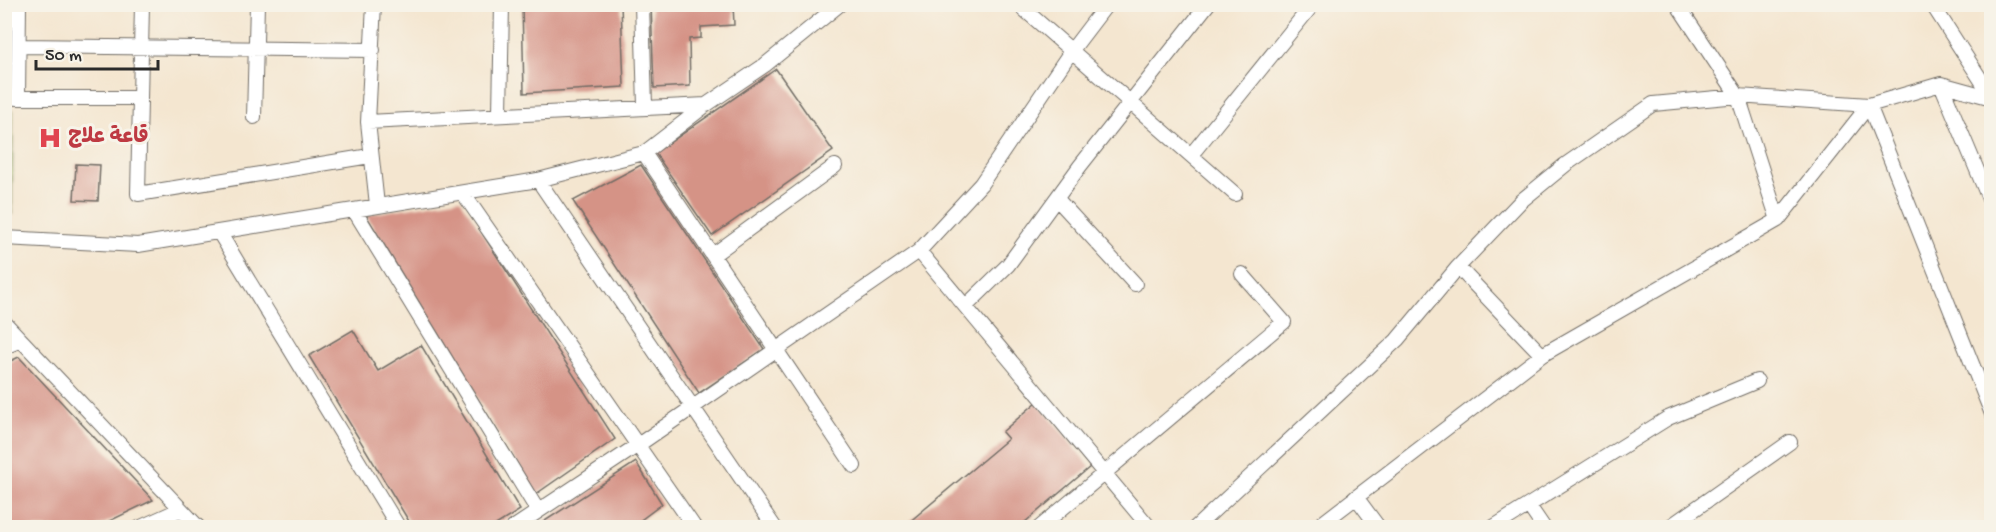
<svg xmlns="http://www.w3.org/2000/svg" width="1996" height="532" viewBox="0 0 1996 532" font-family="'Gochi Hand','Playpen Sans Arabic',sans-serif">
<rect width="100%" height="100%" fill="#f7f3e8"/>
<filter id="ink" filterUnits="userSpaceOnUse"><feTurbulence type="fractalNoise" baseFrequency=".0167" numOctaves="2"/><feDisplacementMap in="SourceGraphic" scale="12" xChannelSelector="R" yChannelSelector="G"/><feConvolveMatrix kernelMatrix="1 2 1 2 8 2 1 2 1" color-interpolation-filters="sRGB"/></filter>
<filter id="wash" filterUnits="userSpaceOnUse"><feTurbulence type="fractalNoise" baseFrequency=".008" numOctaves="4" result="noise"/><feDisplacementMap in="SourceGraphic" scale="24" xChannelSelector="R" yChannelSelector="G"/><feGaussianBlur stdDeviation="1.35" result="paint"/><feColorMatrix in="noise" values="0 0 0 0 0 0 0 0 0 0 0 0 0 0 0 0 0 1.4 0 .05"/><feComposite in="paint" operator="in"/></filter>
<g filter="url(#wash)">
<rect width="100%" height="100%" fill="#f4e6d0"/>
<path fill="#a1c067" stroke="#667649" stroke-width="1.5" d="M5,111h8l-1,103h-7z"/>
<g id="blocks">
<path fill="#d59386" d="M522,4h99l3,83 -100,6z
M651,4h82l1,21 -33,2v11l-12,1 1,47 -36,2z
M776,69l57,82 -121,85 -57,-83z
M76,164l24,1 -2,36 -24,-1z
M641,165l123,184 -65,44 -126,-192z
M460,199l155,240 -79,55 -170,-279z
M353,330l25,41 43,-26 99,165 -29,18h-78l-104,-172z
M19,357l134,143 -58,28h-91v-164z
M1037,402l53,65 -72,61h-106l-4,-5 100,-84 -6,-7z
M636,462l26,42 -32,24h-96z"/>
</g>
</g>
<g filter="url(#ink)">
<use href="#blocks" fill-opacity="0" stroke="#716c65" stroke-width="1.5"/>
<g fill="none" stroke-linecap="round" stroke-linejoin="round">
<g stroke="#716c65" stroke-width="16">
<path id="minor" d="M142,4l-4,190 232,-38
M374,4l-6,118 9,83
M642,4l3,102
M1018,4l217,190
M1677,4l61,92 40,124
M1932,4l60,93
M19,46l354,4
M1941,84l51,122
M4,97l14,1 1,-94
M18,98h122
M1869,105l123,309
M500,113l2,-109
M254,117l3,-113
M368,122l338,-17
M644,153l210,313
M1191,155l122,-151
M538,180l237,348
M463,193l232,335
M1057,199l78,85
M354,210l184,301
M219,232l180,296
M4,238l134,7 400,-65 106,-27 62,-48 59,-40 75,-61
M919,251l231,277
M713,255l122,-89
M1458,267l84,88
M966,306l42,-41 72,-99 128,-162
M4,322l195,206
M4,347l17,-7
M1356,497l23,31
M1529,506l15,22
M139,528l42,-19
M513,528l125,-83 281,-194 62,-67 91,-134 35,-46
M1039,528l245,-206 -42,-48
M1195,528l202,-188 61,-73 63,-66 44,-36 88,-61 85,-8 131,9 72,-21 51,14
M1316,528l226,-173 236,-135 91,-115
M1492,528l176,-110 89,-37
M1668,528l122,-86"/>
</g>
<use href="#minor" stroke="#fff" stroke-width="14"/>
</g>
</g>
<defs>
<g id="hospital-bare" transform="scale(1.8)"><path d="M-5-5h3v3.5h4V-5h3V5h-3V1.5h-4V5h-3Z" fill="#e0444e" stroke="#f7f3e8" stroke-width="2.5" paint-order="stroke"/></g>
</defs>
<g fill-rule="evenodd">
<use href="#hospital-bare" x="50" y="138"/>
</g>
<g text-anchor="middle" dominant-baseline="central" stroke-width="6" stroke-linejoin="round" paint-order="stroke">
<g font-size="21" font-weight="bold" fill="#be3a42" stroke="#f7f3e8" text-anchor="start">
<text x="68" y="138">قاعة علاج</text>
</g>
</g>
<rect width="1996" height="532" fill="none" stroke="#f7f3e8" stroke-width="24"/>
<path d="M36 60v9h122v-9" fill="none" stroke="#2b2b2b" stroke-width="3"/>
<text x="45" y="60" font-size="18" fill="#2b2b2b" stroke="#f7f3e8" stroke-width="4.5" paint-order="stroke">50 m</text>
</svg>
